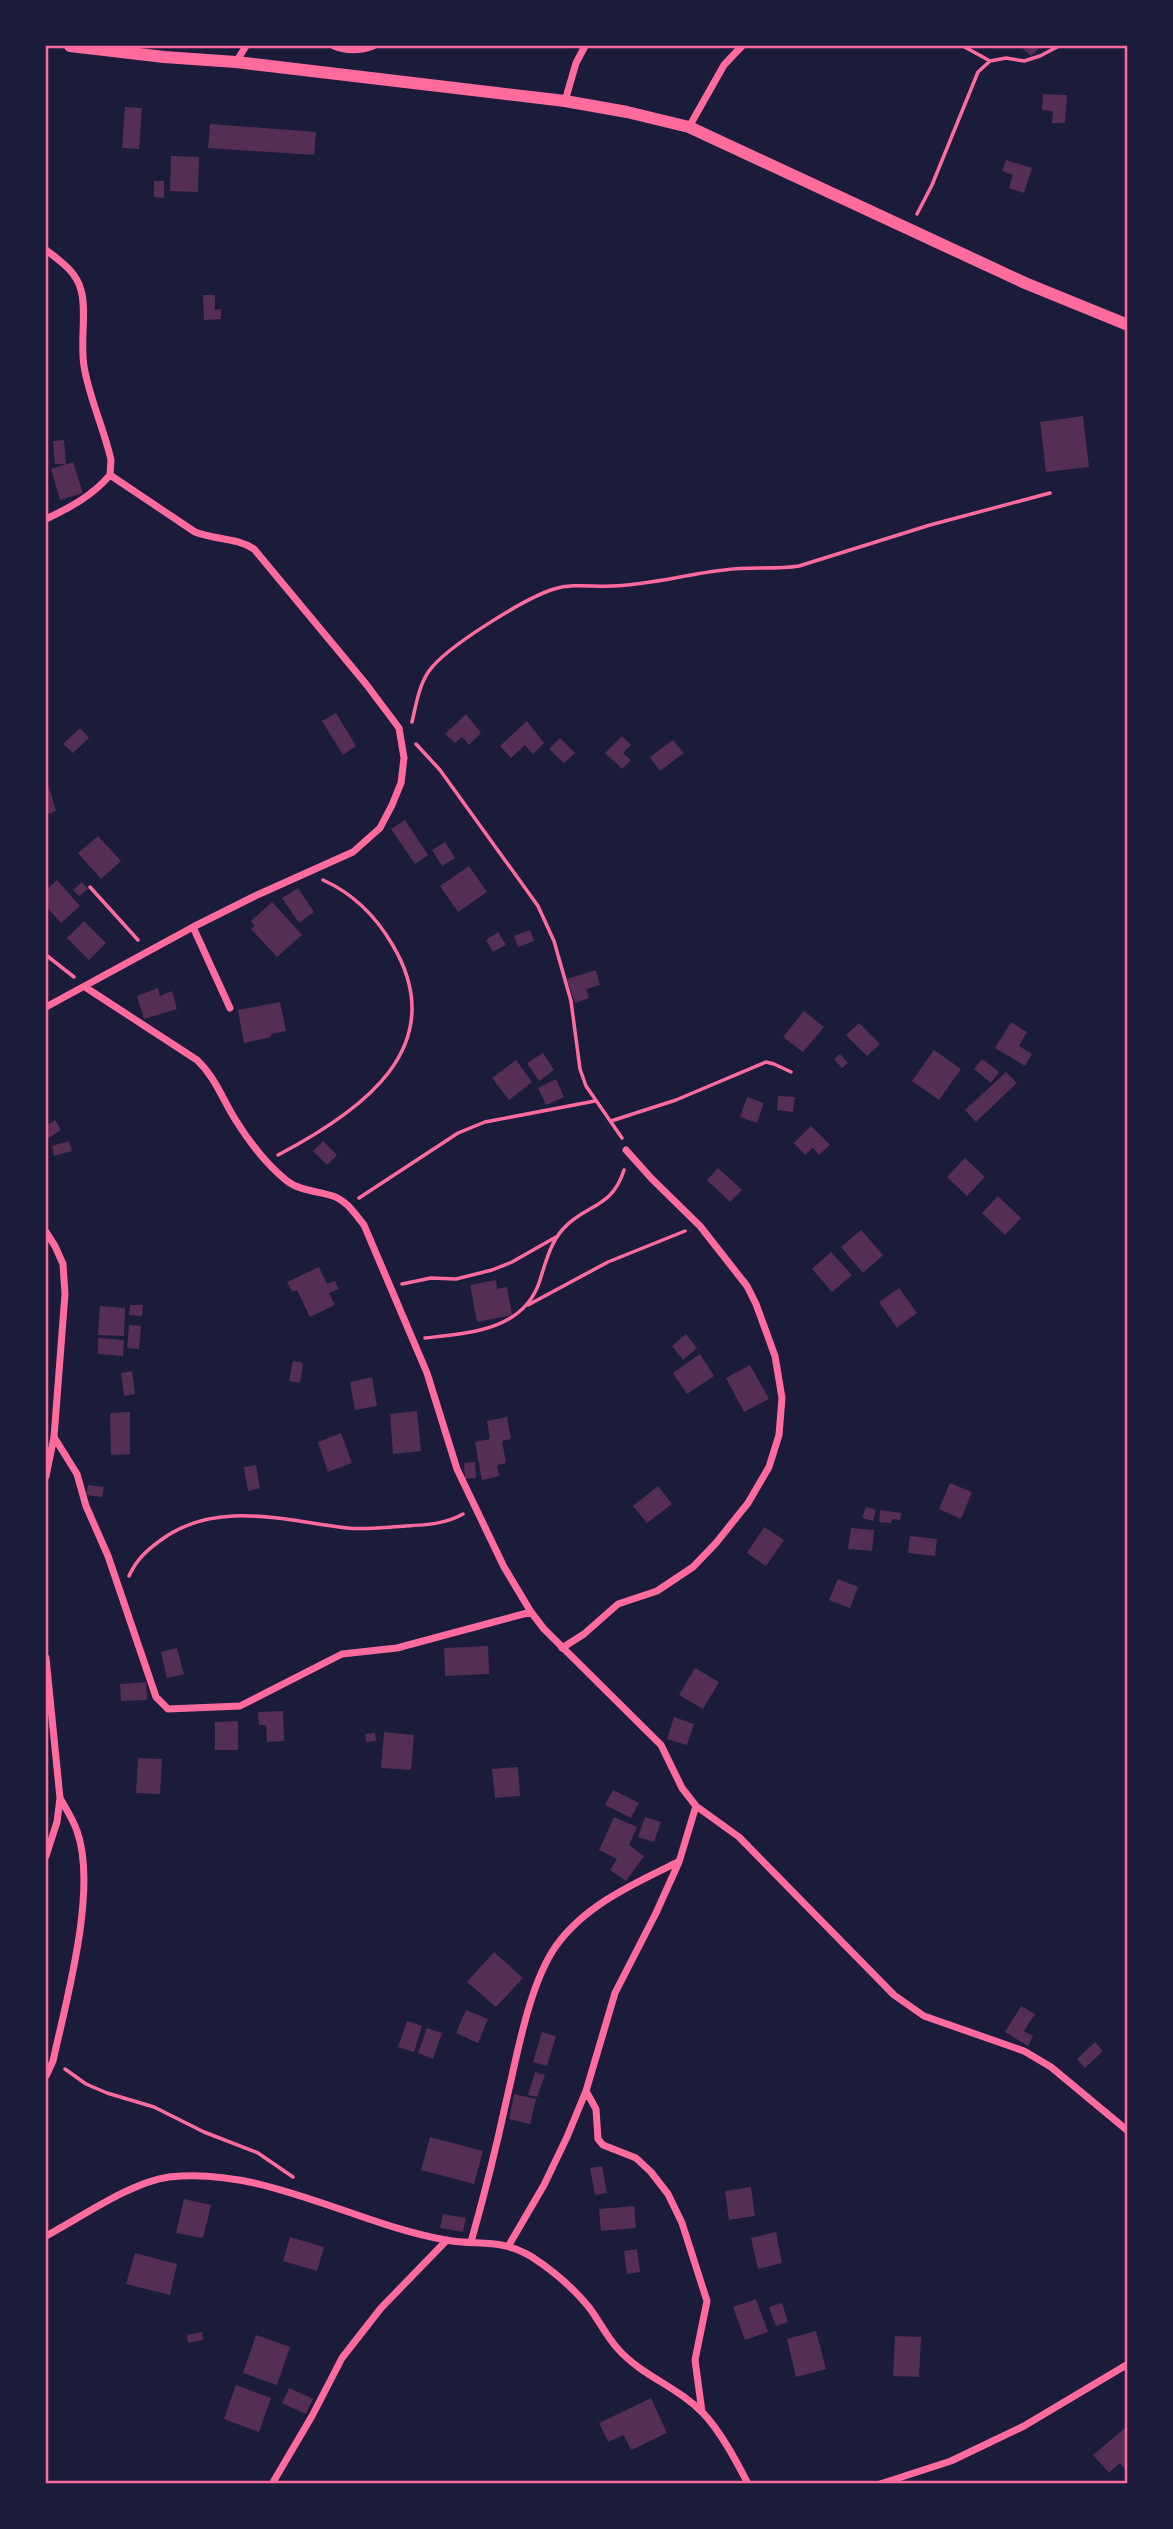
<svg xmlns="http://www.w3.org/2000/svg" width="1173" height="2529" viewBox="0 0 1173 2529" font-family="Cabin,sans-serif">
<rect width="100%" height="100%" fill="#1b1b3a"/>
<path fill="#542f53" d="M1020,46h21l-10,10z
M1043,94l24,1 -2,28h-13l1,-12 -11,-1z
M125,107l17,1 -3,41 -17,-1z
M210,124l106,8 -2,23 -106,-7z
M171,156l28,1 -1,35 -28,-1z
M1006,160l26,8 -8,25 -15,-5 4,-13 -11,-4z
M154,181h10v17l-10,-1z
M203,295h12v15l6,-1v10l-17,1z
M1083,416l6,51 -43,5 -6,-50z
M64,440l2,24h-11l-2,-23z
M73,462l10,31 -23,7 -9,-31z
M336,713l20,33 -13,9 -21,-34z
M466,714l15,19 -12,12 -7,-8 -7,6 -10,-9z
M527,721l17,22 -11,11 -8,-9 -14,13 -11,-12z
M80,728l9,10 -16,15 -10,-9z
M622,736l9,9 -8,8 8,7 -9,9 -17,-16z
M560,738l15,15 -11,10 -15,-14z
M673,740l11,13 -24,18 -10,-14z
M46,777l10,34 -10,4z
M405,820l23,35 -13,9 -24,-35z
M98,836l23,25 -20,18 -23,-26z
M445,842l10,16 -13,8 -10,-16z
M469,866l18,26 -29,20 -18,-26z
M57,880l23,26 -19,17 -15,-17v-16z
M82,882l6,7 -9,7 -6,-6z
M298,888l16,24 -15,11 -17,-25z
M272,902l30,33 -25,22 -26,-28 4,-3 -4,-5z
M84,921l22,22 -17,17 -22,-22z
M530,930l4,11 -16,6 -4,-11z
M498,932l8,13 -13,7 -7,-12z
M596,970l4,15 -14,4 3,9 -14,5 -8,-24z
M158,988l2,8 12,-5 5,18 -33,10 -7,-23z
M280,1002l6,29 -15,3v3l-27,6 -6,-33z
M804,1011l20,16 -21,25 -20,-15z
M1011,1022l16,10 -8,14 13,8 -7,12 -30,-18z
M859,1023l21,21 -13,12 -21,-21z
M934,1050l27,19 -22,31 -27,-19z
M543,1053l11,17 -15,11 -12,-18z
M840,1054l8,9 -6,5 -8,-9z
M982,1059l17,13 -8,11 -17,-14z
M516,1060l16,22 -23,18 -17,-22z
M1006,1072l11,11 -41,39 -11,-12z
M556,1079l8,18 -18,8 -8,-17z
M778,1096l17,1 -2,15 -16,-2z
M747,1097l17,6 -7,20 -17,-6z
M55,1120l6,10 -14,9 -1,-13z
M811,1126l19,19 -11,10 -6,-7 -8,7 -11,-12z
M69,1141l3,10 -18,5 -2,-10z
M323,1141l14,14 -10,10 -14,-14z
M965,1158l20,19 -18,19 -20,-19z
M718,1168l24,22 -12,12 -23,-22z
M998,1196l23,22 -16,17 -23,-22z
M861,1230l22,25 -20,18 -22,-26z
M831,1252l21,23 -20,17 -20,-23z
M319,1267l8,17 8,-3 4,8 -10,4 6,12 -25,12 -13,-27 -5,2 -5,-10z
M496,1280l1,9 10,-2 5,28 -35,7 -7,-37z
M899,1288l18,25 -20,15 -18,-26z
M130,1305h13l-1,11 -13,-1z
M100,1306l25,2 -1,28 -26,-1z
M129,1325l12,1 -2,23 -12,-1z
M686,1334l11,14 -14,12 -11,-14z
M98,1338l26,2 -1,16 -25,-2z
M700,1354l14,22 -27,18 -14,-21z
M293,1361l10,2 -3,20 -11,-2z
M750,1365l19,34 -25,13 -18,-34z
M132,1371l3,23 -11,2 -3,-23z
M372,1377l5,29 -22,4 -5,-28z
M417,1411l4,40 -28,3 -3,-40z
M130,1412v42l-19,1 -1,-42z
M507,1417l4,22 -9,2 4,22 -9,2 2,11 -17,4 -7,-38 15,-3 -3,-18z
M341,1433l11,30 -24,9 -10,-30z
M475,1462l1,16 -11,1 -1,-16z
M256,1465l4,23 -12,3 -4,-24z
M950,1483l22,9 -11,27 -22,-10z
M88,1485l16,2 -2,10 -16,-2z
M658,1486l14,18 -25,19 -14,-17z
M866,1507l10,3 -3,11 -11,-3z
M880,1510l21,3 -1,7 -8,-1 -1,4 -12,-1z
M764,1527l20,13 -18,26 -19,-13z
M851,1528l23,2 -2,21 -24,-2z
M910,1536l27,3 -2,17 -27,-3z
M838,1579l20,8 -8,21 -21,-8z
M488,1646l1,28 -44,2 -1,-28z
M177,1648l7,26 -17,4 -6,-26z
M695,1668l24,14 -16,27 -24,-14z
M146,1682l1,18 -26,1 -1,-17z
M283,1711l1,30 -17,1 -1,-17h-7l-1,-13z
M674,1717l20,7 -7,21 -20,-6z
M238,1721v29h-23v-28z
M384,1732l30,3 -3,35 -30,-2z
M375,1733l1,8 -10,1 -1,-8z
M138,1758l24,1 -2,35 -24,-1z
M518,1767l2,29 -25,2 -3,-29z
M613,1790l26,13 -8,15 -26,-13z
M614,1817l23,10 -8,18 15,11 -18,25 -16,-11 7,-11 -18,-9z
M645,1817l16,5 -7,20 -16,-5z
M494,1952l29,26 -27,29 -29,-25z
M1021,2006l14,8 -11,17 9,5 -5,10 -23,-14z
M466,2010l22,9 -10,24 -22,-10z
M407,2021l15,5 -8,26 -16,-5z
M427,2028l15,5 -9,26 -15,-6z
M542,2032l14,4 -9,30 -14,-4z
M1095,2042l8,9 -18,17 -8,-9z
M535,2072l10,3 -8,22 -9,-2z
M514,2094l22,5 -6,25 -21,-5z
M430,2137l53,14 -9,33 -53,-14z
M602,2166l5,27 -12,2 -5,-27z
M751,2187l4,29 -26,4 -4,-29z
M184,2199l27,6 -8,33 -27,-5z
M634,2206l2,22 -35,3 -2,-22z
M443,2214l23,4 -3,14 -23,-4z
M776,2232l6,31 -24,6 -7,-31z
M290,2237l34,10 -7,24 -34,-10z
M637,2249l3,23 -13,2 -3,-23z
M135,2253l42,11 -7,31 -44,-11z
M756,2299l12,33 -23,8 -12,-33z
M782,2303l6,19 -12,4 -7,-19z
M816,2331l10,38 -30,8 -9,-38z
M202,2332l1,8 -15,3 -1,-8z
M256,2335l34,12 -13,38 -34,-12z
M895,2336l26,1 -2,40 -26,-1z
M236,2385l35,13 -12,34 -35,-13z
M289,2388l24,11 -7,15 -24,-11z
M651,2398l16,35 -36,17 -7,-15 -16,7 -9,-19z
M1126,2427l2,45 -8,-9 -11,10 -16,-18z"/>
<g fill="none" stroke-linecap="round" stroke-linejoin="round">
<path stroke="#ff6b9d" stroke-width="3.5" d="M963,46l27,15
M917,214l15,-29 46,-113 12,-11 16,-3 18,3 16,-5 19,-10
M412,722c4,-17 7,-37 17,-51 17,-24 96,-73 125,-82 19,-6 39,-2 58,-3 38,-1 75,-12 112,-16 25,-4 50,0 75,-4l131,-41 120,-32
M416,744l24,26 98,136 16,35 17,60 9,68 6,17 36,52
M90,887l48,53
M46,955l28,22
M611,1121l65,-21 90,-38 8,2 17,8
M278,1155c82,-43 176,-108 114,-211 -17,-29 -38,-50 -69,-64
M359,1198l99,-65 27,-11 110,-21
M402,1284l29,-6 25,1 36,-9 20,-8 44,-25
M528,1305l80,-43 77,-31
M425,1338c43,-5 97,-7 114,-55 6,-18 11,-40 24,-54 22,-25 49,-20 61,-59
M129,1576c7,-16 18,-26 32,-36 55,-41 124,-19 186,-12 19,2 40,-1 59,-2 21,-1 39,-2 57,-12
M65,2069l21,15 21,9 47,14 50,25 54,21 35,24"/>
<path stroke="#ff6b9d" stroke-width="7" d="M334,46c12,5 27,5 39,0
M236,62l10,-16
M565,101l11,-38 9,-17
M689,127l35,-62 18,-19
M46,250c14,11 30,21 35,40 6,20 -1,52 3,76 5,32 20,62 27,94l-1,15c-18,21 -39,32 -64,44
M193,927l37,81
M85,987l112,73c18,17 25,38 38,59 13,21 32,46 52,62 13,10 31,10 46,15 14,5 22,18 31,29l63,148 30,96 47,98 27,45 13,17 117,116 21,43 14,18 43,31 155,158 30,21 100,35 27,16 77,64
M46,1007l147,-80 62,-31 98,-44 27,-24 12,-23 9,-22 3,-25 -5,-30 -33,-44 -112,-135c-19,-12 -39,-9 -59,-17l-85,-57
M46,1232l9,14 8,18 2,30 -11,143 -8,39
M54,1437l23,37 9,32 22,50 48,141 12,12 72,-3 102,-52 55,-6 134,-36
M562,1648l22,-14 34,-30 39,-13 36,-24 23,-24 32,-40 21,-36 10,-32 3,-37 -7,-42 -19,-52 -9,-18 -47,-60 -48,-47 -26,-29
M46,1658l14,140 -3,24 -11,34
M46,2076l7,-15c13,-60 45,-172 24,-230 -4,-12 -11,-22 -17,-33
M586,2091l10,18 2,30 5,6 33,13 15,14 17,22 14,29 25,78 -12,59 7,52
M46,2236c34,-18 85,-54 123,-59 94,-11 186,47 277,63 32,6 56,-2 86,17 20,13 41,31 56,49 11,14 18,30 30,43 24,27 60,38 85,64 18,19 33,47 45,71
M471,2242c13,-46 25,-93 35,-140 11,-46 23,-118 50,-156 29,-41 79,-63 122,-84
M509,2245l35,-60 23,-48 19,-46 29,-98 41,-80 23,-51 17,-56
M272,2484l40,-68 30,-58 39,-50 66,-68
M880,2484l71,-23 73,-35 104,-62"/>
<path stroke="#ff6b9d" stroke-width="12" d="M70,46l94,11 72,5 329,39 62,11 62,15 336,156 103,42"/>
</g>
<rect width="1173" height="2529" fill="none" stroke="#1b1b3a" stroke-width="94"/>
<rect x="47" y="47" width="1079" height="2435" fill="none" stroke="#ff6b9d" stroke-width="2.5"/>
</svg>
